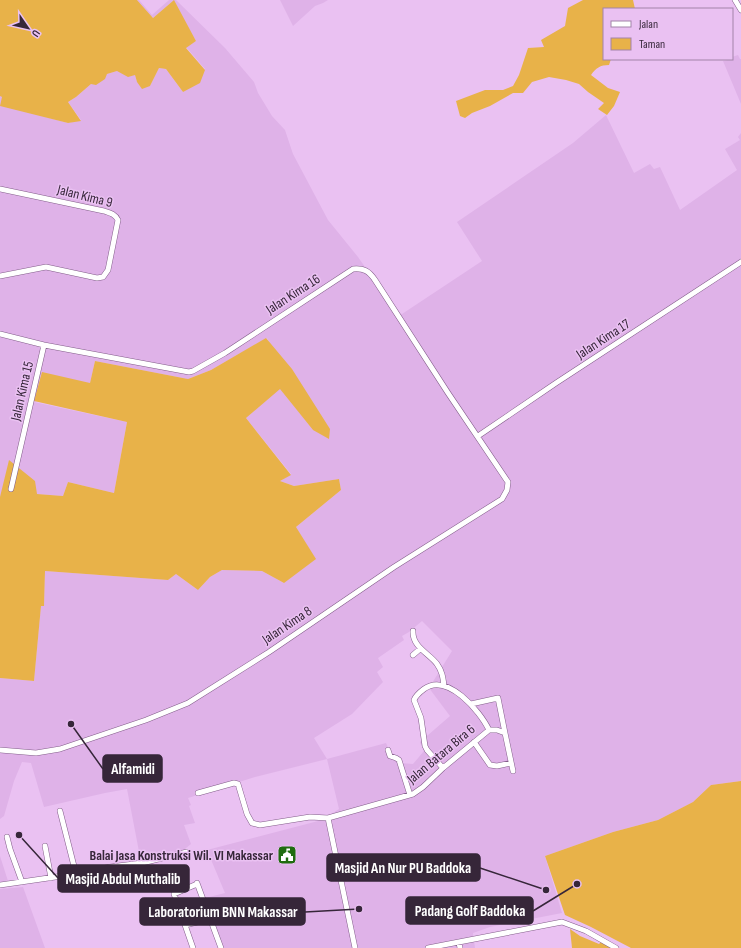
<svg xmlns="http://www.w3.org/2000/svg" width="741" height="948" viewBox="0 0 741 948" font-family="'Sofia Sans Condensed',sans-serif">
<rect width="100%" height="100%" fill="#eac1f2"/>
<path fill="#dfb2e8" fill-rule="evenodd" d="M137,0h2l13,15 17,-15h7l49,48 29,34 4,11 14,23 13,14 8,24 35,66 30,37 39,56 5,1 80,-53 -25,-39 116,-79 33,-28 28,58 16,-9 4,5 6,-2 20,43 57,-40 -12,-21 15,-9 -2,-3 3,-4v648l-30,4 -18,17 -35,18 -45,12 -68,24 17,57 -72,14 -17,6 2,15h-251l-19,-50 20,-5 -18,-43 115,-30 17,-11 -12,-50 -72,18 -67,21 3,7 -2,1 6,17 -11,2 7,19 -11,9 -39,9 -14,-73 -22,4 -61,14 -13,-44 -9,-1 -8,19 -10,35 -4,3v-141l34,3 7,-76h3l1,-34 123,9 8,-6 22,16 12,-13 12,-7 40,1 22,12 12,-56 45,-37 -2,-11 -45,7 -14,-5 11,-7 -45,-56 34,-30 33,42 -46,-92 -56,32 -23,9 -93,-18 -5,22 -56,19 93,20 -13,71 -46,-11 -5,14 -26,-2 -37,3v-401l46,21 22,6 13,-3 -13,-18 8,-5 15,-13 16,-10 10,-3 18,4 2,7 13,4 9,-18 7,1 17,23 22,-23 -19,-22 10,-6 -23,-40 -20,17zM422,621l30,30 -23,37 21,28 -30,26 4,9 -11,13 -13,-1 -4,-8 -4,1 -6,-13 -59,16 -13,-21 38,-24 31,-32 -6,-10 6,-5 -5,-9 26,-18 -2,-4 7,-4z
M280,0h48l-5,3 -8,3 -22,20z
M738,55l2,4h1v45l-18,-43 9,-2v-2z
M0,856l8,25 -8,1z
M23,887l22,61h-45v-59z"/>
<path fill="#e8b249" d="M0,0h137l16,18 21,-18 22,41 -10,7 19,22 -5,13 -17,9 -17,-23 -7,-1 -9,18 -8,3 -5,-7 -2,-7 -7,2 -11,-6 -10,3 -2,5 -9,6 -5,-1 -15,13 -8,5 13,19 -13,2 -68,-17 2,-9 -2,-1z
M583,0h50l2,9h-31v50h7l-2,6c-9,0 -13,3 -18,10l17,13 12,4 -6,14 -7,9 -9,-6 6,-6 -16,-11 -9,-8 -13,-4 -17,-3 -17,5 -9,11h-10l-23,13 -18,7 -7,5 -5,-2 -4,-15 29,-11h18l10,-4 6,-11 9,-27 16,-1 -3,-7 24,-14 3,-18z
M266,338l26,31 38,60 -1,10 -16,-9 -33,-41 -34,29 45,57 -11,6 14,5 45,-7 2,11 -45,37 20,32 -32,24 -22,-12 -40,-1 -12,7 -12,13 -22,-16 -8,6 -123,-9 -1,35h-3l-7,75 -34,-3v-181l9,-37 26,21 2,13 26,2 5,-14 46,11 13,-71 -93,-21 8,-29 48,11 5,-22 93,18 23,-9z
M741,781v167h-110l-40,-21 -26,-12 -20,-59 68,-24 45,-12 35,-18 18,-17z
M570,929l10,7 19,8 4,-4 11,8h-42z"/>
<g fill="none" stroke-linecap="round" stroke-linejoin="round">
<g stroke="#835e8a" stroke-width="6">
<path id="minor" d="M735,0l6,10
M0,189l104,22c6,2 11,3 14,9l-10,50 -5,7 -6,1 -51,-11 -46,9
M0,334l44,11 145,27 4,-1 32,-18 128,-84c11,-1 16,2 22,11l73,113 60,89 -1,8 -5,9 -108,68 -125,85 -81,51 -42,17 -86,29 -24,4 -36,-3
M478,436l78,-53 185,-121
M11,489l33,-144
M413,631c-1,16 17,23 24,33 5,7 6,13 7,22
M413,655l7,-6
M471,704l27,-6 7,35
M489,730h8l8,3 8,38
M474,742l16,23 7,1 14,-3
M388,750l2,6 6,2 3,2 11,35
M443,768l-16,-18 -2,-4 -4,-28 -7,-18c2,-5 6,-8 10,-11 23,-17 56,22 65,41
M198,793l36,-10 4,1 9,30 5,9 8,2 50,-8 18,1
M60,811l16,63
M7,837l3,12 12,33
M45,846l6,32
M197,883l24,65
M197,884l-23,10 11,31 25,-6
M0,885l76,-11 34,-7 32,-4 45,-11
M185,925l8,23
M459,942l1,6
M355,948l-27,-130 85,-24 10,-7 20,-19 46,-38
M428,948l134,-26 24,9 30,17"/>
</g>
<use href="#minor" stroke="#fff" stroke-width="5"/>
</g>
<defs>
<g id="civic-square" transform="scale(1)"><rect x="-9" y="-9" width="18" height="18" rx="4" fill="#1f6c0f" stroke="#eac1f2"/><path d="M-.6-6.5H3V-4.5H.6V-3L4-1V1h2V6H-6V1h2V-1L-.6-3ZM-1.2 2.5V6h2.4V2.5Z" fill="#fff"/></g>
</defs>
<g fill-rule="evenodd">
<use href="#civic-square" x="287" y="855"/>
</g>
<g text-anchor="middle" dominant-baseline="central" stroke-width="3" stroke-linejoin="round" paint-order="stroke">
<g font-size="14" fill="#362639" stroke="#eac1f2">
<text transform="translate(85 196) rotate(14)">Jalan Kima 9</text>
<text transform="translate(293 294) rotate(-33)">Jalan Kima 16</text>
<text transform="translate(603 339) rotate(-33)">Jalan Kima 17</text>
<text transform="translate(22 391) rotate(-77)">Jalan Kima 15</text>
<text transform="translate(287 625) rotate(-34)">Jalan Kima 8</text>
<text transform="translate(441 754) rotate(-40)">Jalan Batara Bira 6</text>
</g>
<g font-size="14" font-weight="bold" fill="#362639" stroke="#eac1f2" text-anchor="end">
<text x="273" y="855">Balai Jasa Konstruksi Wil. VI Makassar</text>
</g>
</g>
<path fill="none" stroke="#362639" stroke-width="1.5" d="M71 724L103 769M546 890L480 868M19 835L58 878M577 884L533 911M359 909L305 912"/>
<g fill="#362639" stroke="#eac1f2" stroke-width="1.5">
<circle cx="71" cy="724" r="4"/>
<circle cx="546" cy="890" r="4"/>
<circle cx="19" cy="835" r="4"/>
<circle cx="577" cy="884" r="4"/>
<circle cx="359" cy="909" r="4"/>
</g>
<g fill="#362639" stroke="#362639" stroke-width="1.5">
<rect x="103" y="755" width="59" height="27" rx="4"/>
<rect x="327" y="854" width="153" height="27" rx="4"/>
<rect x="58" y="865" width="131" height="27" rx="4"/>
<rect x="406" y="897" width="127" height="27" rx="4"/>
<rect x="140" y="898" width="165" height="27" rx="4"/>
</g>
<g font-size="15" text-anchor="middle" font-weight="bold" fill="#fff">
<text x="133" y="774">Alfamidi</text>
<text x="403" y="873">Masjid An Nur PU Baddoka</text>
<text x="123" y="884">Masjid Abdul Muthalib</text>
<text x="470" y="916">Padang Golf Baddoka</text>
<text x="223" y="917">Laboratorium BNN Makassar</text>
</g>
<rect x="603" y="8" width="130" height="52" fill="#eac1f2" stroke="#a283a8"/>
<rect x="611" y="21" width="20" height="6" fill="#ffffff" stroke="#a283a8"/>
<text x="639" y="28" font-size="12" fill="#362639">Jalan</text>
<rect x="611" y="38" width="20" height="12" fill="#e8b249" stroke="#a283a8"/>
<text x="639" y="48" font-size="12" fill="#362639">Taman</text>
<g transform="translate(28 28) rotate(124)" stroke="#eac1f2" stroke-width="3" paint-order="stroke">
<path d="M0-3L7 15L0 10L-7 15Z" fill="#362639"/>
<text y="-6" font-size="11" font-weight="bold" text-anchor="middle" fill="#362639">U</text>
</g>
</svg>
